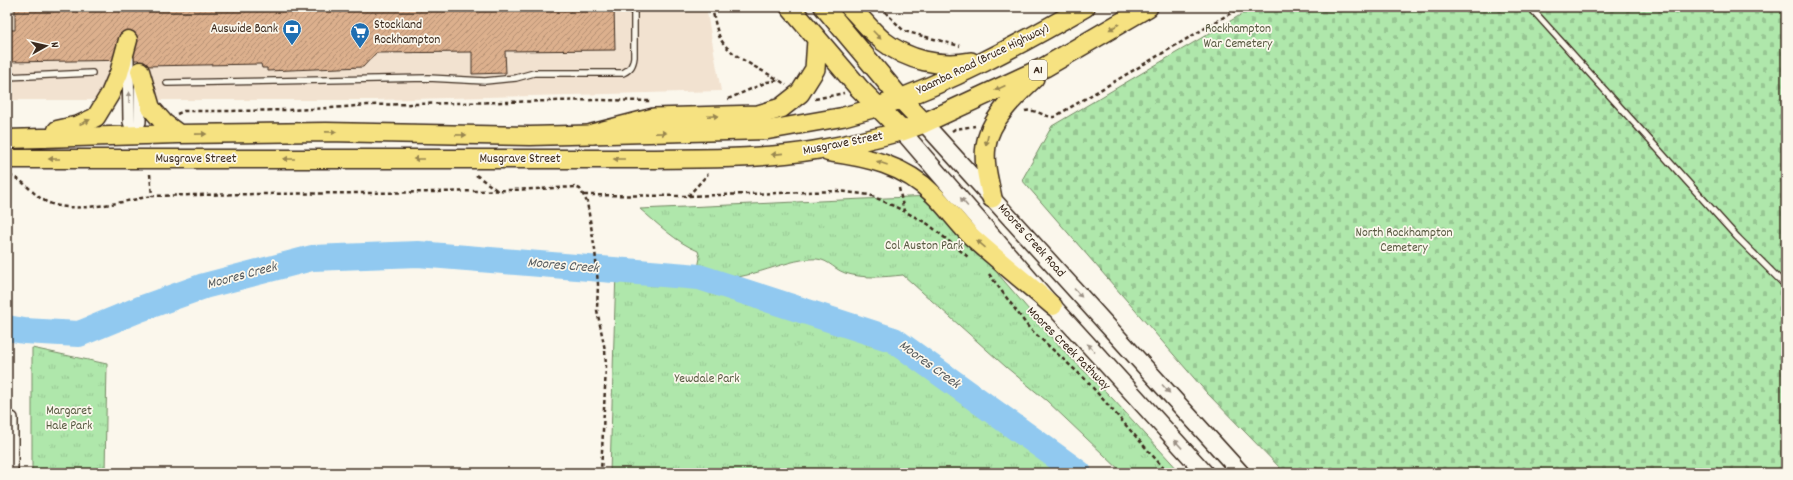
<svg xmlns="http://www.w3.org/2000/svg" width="1793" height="480" viewBox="0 0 1793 480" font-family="Dekko,sans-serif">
<defs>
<pattern id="cemetery-stones" width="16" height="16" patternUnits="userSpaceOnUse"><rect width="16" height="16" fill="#afe7ab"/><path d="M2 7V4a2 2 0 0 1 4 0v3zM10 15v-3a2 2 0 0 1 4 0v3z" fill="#97c693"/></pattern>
<pattern id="park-tufts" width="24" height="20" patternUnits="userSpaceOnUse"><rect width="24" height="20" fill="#afe7ab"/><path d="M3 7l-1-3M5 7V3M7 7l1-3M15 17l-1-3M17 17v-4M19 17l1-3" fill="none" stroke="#97c693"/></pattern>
<pattern id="building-hatch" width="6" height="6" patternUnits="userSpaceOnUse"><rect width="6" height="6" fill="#dcb08d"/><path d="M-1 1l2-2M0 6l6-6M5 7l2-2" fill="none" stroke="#b48f73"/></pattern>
</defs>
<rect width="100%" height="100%" fill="#fbf7ec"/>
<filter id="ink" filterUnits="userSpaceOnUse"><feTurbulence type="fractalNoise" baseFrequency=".025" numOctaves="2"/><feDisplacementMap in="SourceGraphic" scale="8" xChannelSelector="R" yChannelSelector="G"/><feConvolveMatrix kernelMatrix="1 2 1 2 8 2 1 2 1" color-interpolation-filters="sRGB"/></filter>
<g filter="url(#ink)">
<path fill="#f2e2d0" d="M7,7h699l15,84 -347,9h-367z"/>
<path fill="url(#cemetery-stones)" stroke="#758864" d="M1254,7h532v466h-501l-78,-80 -185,-213 30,-54z"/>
<path fill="url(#park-tufts)" stroke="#758864" d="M931,196l135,157 46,45 69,75h-58l-76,-72 -41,-34 -103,-92c-20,2 -39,4 -58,-2 -14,-5 -17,-16 -36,-14 -35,3 -77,31 -112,14l3,-15 -2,-7c-22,-9 -40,-27 -58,-42z
M616,269l83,8 195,63 180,129v4h-464z
M32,348l75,16 -2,108 -73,1z"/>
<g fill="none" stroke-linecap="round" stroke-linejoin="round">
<path stroke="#91c9f0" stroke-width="26" d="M7,328l17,3 55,3 61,-25 64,-23 108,-28 106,-4 281,23 195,63 185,133"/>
</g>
<path fill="url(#building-hatch)" stroke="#3b2a1e" d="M15,7h599l1,43 -110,1 1,22 -34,1v-22l-96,1 -13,14 -96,4v-3h-5l-1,-4 -117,2 -6,-6 -131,2v-32h8z"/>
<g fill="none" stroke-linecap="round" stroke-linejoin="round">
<g stroke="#3b2a1e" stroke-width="8">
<path id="service" d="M1530,7l207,230 49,49
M7,77l85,-4
M167,83l261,-5 57,3 31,-3 18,-5h89c8,-4 10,-8 11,-16v-50"/>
</g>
<g stroke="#3b2a1e" stroke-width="14">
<path id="minor" d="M128,59l1,63 5,13
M134,135l6,-13v-33
M12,473v-55"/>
</g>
<g stroke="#3b2a1e" stroke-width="19">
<path id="secondary" d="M924,123l317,350
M902,131l151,175 152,167"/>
</g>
<g stroke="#3b2a1e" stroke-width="21">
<path id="primary" d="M140,71l11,37 13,15 15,11
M57,130l22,-5 17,-8 14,-23 9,-21 9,-33
M7,139l172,-5 147,-2 204,4 238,-6 74,-13 36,-10
M828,152c39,5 76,13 105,42 14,13 25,30 39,43 27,24 54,46 81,69
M7,159h633c59,-1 118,1 176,-9 29,-5 58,-11 86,-19"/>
</g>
<g stroke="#3b2a1e" stroke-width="22">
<path id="trunk" d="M790,7l69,81 43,43 22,-8 121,-56 103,-60
M824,7l77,92 23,24
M850,7c11,11 21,24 33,34 24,19 57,27 88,21
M878,107c72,-25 141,-62 207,-100
M592,134l62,-16 104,-3 23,-7 19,-15 15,-24 2,-29
M992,198c-3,-16 -9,-35 -6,-52 3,-26 30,-51 48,-68"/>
</g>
<path stroke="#3b2a1e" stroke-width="2.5" stroke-dasharray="4 3" stroke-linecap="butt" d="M712,7c2,10 4,22 8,31 9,18 42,32 59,42
M880,7l24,24 56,15
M728,99l39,-17 12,-2 7,5
M815,99l29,-6
M1025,111c9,-3 19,6 29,6l187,-110
M177,114l7,-3c61,0 122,0 183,-6l230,-5 54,1
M952,131l3,-2 20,-3
M150,174l2,22c141,-4 282,-1 423,-9l5,2 7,13 8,48 3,34 -1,26 8,40 1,16 -5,107
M476,175l22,16
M9,176c16,3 24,20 38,26 26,13 78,-1 105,-6
M899,188l5,23 24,13 40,33
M584,195l104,1 150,-5 32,4 34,16
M688,196l20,-22
M989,274l40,54 56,51 83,94"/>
<use href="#service" stroke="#fbf7ec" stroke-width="5.5"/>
<use href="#minor" stroke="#fbf7ec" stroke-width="11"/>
<use href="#secondary" stroke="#fbf7ec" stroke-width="16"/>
<use href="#primary" stroke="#f6e281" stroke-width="18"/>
<use href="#trunk" stroke="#f6e281" stroke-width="19"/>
</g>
<defs><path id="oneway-solid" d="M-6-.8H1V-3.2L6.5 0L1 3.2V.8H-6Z"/></defs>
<g fill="#988650">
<use href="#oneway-solid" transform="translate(1114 27) rotate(150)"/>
<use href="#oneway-solid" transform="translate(877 35) rotate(46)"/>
<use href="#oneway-solid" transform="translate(1000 88) rotate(155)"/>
<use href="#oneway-solid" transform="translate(713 116) rotate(-2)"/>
<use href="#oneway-solid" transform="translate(85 122) rotate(-24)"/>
<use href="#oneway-solid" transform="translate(331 132) rotate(1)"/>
<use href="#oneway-solid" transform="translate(661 133) rotate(-1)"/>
<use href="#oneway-solid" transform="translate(201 134) rotate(-1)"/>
<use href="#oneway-solid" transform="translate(461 135) rotate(1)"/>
<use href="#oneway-solid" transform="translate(987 140) rotate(103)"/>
<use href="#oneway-solid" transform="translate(777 154) rotate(174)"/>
<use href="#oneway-solid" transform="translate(54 159) rotate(180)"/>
<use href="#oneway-solid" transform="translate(289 159) rotate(180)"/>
<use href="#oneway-solid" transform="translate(419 159) rotate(-180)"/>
<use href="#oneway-solid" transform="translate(619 159) rotate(-180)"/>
<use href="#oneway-solid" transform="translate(882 163) rotate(-161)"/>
<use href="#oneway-solid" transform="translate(981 244) rotate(-139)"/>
</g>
<g fill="#9b9085">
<use href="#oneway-solid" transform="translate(129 97) rotate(-91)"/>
<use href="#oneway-solid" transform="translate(964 202) rotate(-130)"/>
<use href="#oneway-solid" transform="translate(1078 293) rotate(48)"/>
<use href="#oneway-solid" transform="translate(1091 348) rotate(-132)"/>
<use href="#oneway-solid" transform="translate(1166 389) rotate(48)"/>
<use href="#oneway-solid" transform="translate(1178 444) rotate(-133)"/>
</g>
</g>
<defs>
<g id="bank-pin" transform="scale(1)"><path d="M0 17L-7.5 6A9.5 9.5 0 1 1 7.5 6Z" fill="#1f6fb2" stroke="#fbf7ec"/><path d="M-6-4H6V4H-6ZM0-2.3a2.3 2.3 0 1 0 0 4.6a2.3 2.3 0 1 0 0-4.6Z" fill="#fff"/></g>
<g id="supermarket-pin" transform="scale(1)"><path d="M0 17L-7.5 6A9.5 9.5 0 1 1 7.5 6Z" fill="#1f6fb2" stroke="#fbf7ec"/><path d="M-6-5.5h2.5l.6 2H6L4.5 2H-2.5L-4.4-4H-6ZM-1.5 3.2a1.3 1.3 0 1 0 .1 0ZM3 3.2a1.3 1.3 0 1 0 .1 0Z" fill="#fff"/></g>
</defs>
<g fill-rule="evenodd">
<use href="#bank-pin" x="292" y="29"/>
<use href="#supermarket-pin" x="360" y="32"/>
</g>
<g text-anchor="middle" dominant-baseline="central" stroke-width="3.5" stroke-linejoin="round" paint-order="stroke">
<rect fill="#fbf7ec" stroke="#75685c" stroke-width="1" x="1029" y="60" width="18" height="20" rx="3"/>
<g font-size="12" font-weight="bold" fill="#3b2a1e">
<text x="1038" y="70">A1</text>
</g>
<g font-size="13" fill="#3b2a1e" stroke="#fbf7ec" text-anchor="start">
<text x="374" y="25">Stockland<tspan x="374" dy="15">Rockhampton</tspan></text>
<text x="278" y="29" text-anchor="end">Auswide Bank</text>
</g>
<g font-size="13" fill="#585941" stroke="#fbf7ec">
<text x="1238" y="29">Rockhampton<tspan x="1238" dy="15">War Cemetery</tspan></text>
<text x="1404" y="233">North Rockhampton<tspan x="1404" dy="15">Cemetery</tspan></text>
<text x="924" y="246">Col Auston Park</text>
<text x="707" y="379">Yewdale Park</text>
<text x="69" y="411">Margaret<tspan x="69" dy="15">Hale Park</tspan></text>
</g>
<g font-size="13" fill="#3b2a1e" stroke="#fbf7ec">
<text transform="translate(983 60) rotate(-26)">Yaamba Road (Bruce Highway)</text>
<text transform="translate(843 144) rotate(-11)">Musgrave Street</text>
<text x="196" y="159">Musgrave Street</text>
<text x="520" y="159">Musgrave Street</text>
<text transform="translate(1031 241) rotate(48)">Moores Creek Road</text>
<text transform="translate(1068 349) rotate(45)">Moores Creek Pathway</text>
</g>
<g font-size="14" font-style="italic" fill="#555a5d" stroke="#fbf7ec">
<text transform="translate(563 266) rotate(5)">Moores Creek</text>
<text transform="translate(242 276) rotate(-15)">Moores Creek</text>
<text transform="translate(929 365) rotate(36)">Moores Creek</text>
</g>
</g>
<rect width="1793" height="480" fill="none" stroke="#fbf7ec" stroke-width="24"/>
<rect x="12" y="12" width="1769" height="456" fill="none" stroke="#3b2a1e" stroke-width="1.5" filter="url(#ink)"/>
<g transform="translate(46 46) rotate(82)" stroke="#fbf7ec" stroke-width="3" paint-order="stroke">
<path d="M0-3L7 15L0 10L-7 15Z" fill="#3b2a1e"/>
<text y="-6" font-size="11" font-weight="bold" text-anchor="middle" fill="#3b2a1e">N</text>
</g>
</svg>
